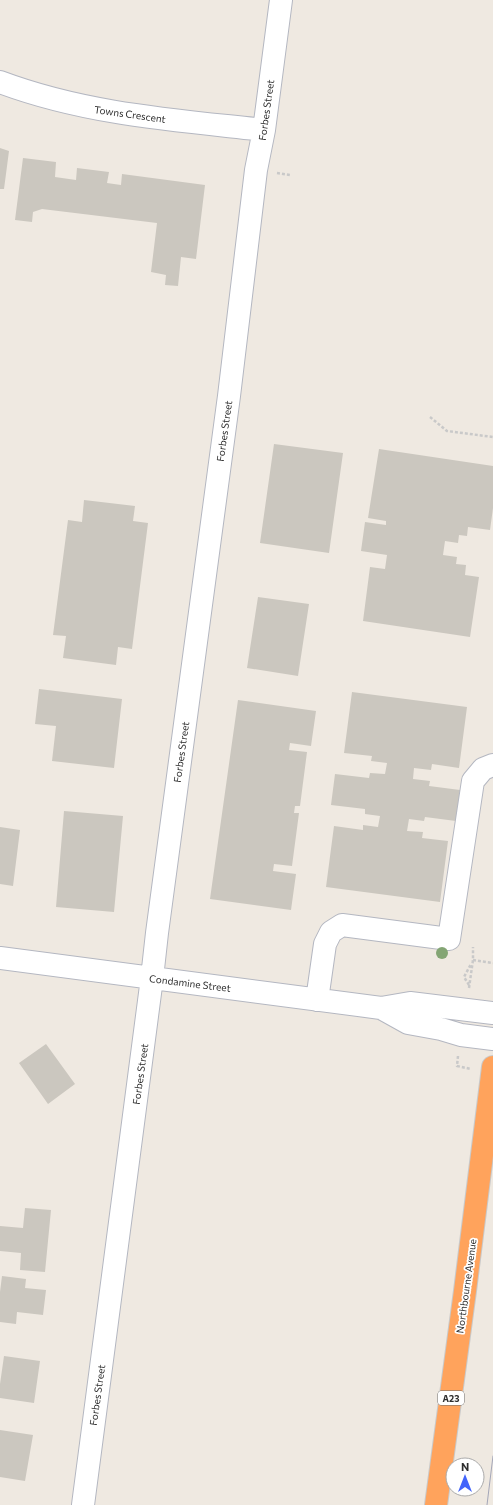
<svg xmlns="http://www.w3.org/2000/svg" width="493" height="1505" viewBox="0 0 493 1505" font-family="Commissioner,sans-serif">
<rect width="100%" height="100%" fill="#efe9e1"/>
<path fill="#cbc7bf" d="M0,148l9,3 -5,38h-4z
M23,158l33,4 -1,15 21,3 1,-12 32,4 -2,11 14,2 1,-11 83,11 -9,74 -15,-2 -3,29 -13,-1 1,-10 -15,-3 6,-49 -115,-14 -9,3 -1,10 -17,-2z
M274,444l69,9 -14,100 -69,-10z
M379,449l114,17v42l-3,22 -22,-3 -1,9 -8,-1 -1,8 -13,-2 -2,14 14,2 -1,7 10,1 -1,10 14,2 -9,60 -107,-16 7,-54 15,2 2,-14 -26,-4 4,-29 21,3v-4l-18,-3z
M84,500l51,6 -2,15 15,2 -16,126 -14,-2 -2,18 -53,-7 3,-22 -13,-1 15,-115 14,2z
M258,597l51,7 -11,72 -51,-8z
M39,689l83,10 -8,69 -62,-7 4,-35 -21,-2z
M352,692l115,15 -8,61 -27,-4 -1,6 -17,-2 -1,11 17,2 -1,5 31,4 -4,31 -31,-4 -1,4 -15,-2 -2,12 16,1 -1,6 26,3 -8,61 -114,-15 8,-61 29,4v-5l15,2 2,-11 -15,-2v-5l-34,-4 4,-31 34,4 1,-5 15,1 2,-11 -16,-2 1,-5 -28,-3z
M238,700l78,11 -5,35 -21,-3 -1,7 18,2 -7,54h-5l-1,7h5l-7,53 -18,-2 -1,7 23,3 -5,36 -81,-11z
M64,811l59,5 -9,96 -58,-5z
M0,827l20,3 -7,56 -13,-2z
M46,1044l29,40 -27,20 -29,-41z
M25,1208l26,2 -6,62 -25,-2 1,-17 -21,-2v-25l23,2z
M2,1276l24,3 -1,9 21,2 -3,25 -26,-3 -1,12 -16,-2v-30z
M4,1356l36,5 -6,42 -34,-5v-14z
M0,1430l33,5 -8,46 -25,-4z"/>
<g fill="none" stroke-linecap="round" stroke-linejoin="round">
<g stroke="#b4b7c1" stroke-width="24">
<path id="minor" d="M0,82c85,32 174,38 264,48
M0,958l381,50 29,-5 83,10
M317,1000l8,-56 6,-12 11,-7 107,14 24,-158 10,-12 10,-4
M381,1008l27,15 33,6 20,6 32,4
M83,1505l69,-527 5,-45 72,-537 27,-226 8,-40 17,-130"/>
</g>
<g stroke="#c9c9c9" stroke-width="24">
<path id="highway" d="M436,1505l29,-214 28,-224"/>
</g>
<path stroke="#c9c9c9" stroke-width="2.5" stroke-dasharray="3 2" stroke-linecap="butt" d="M277,173l13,2
M430,417l17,14 46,6
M473,960l20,3
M469,985l-5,-8 7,-13
M469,988l4,-28v-13
M458,1056l-1,10 14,3"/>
<use href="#minor" stroke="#fff" stroke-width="22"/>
<use href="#highway" stroke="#ffa35c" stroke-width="22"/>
<path stroke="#a3a6b8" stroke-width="1" d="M487,1505l6,-49"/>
</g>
<circle fill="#84a574" cx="442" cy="953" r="6"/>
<g text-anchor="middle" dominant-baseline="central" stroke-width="3.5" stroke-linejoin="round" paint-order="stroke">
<rect fill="#fff" stroke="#6d6d6d" stroke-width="1" x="438" y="1391" width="26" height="14" rx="3"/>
<g font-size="9" font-weight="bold" fill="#2e2e2e">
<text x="451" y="1398">A23</text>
</g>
<g font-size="10" fill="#2e2e2e" stroke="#fff">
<text transform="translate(266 110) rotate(-82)">Forbes Street</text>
<text transform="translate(130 114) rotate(8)">Towns Crescent</text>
<text transform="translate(224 431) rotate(-82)">Forbes Street</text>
<text transform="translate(181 752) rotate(-82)">Forbes Street</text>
<text transform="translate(190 983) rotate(7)">Condamine Street</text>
<text transform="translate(140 1074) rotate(-82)">Forbes Street</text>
<text transform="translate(466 1286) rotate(-82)">Northbourne Avenue</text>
<text transform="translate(97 1395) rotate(-82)">Forbes Street</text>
</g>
</g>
<g transform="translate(465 1477)"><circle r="19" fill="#ffffff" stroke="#ababab"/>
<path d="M0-3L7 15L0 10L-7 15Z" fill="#4264fb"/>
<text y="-6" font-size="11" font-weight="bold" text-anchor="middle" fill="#2e2e2e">N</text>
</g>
</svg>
